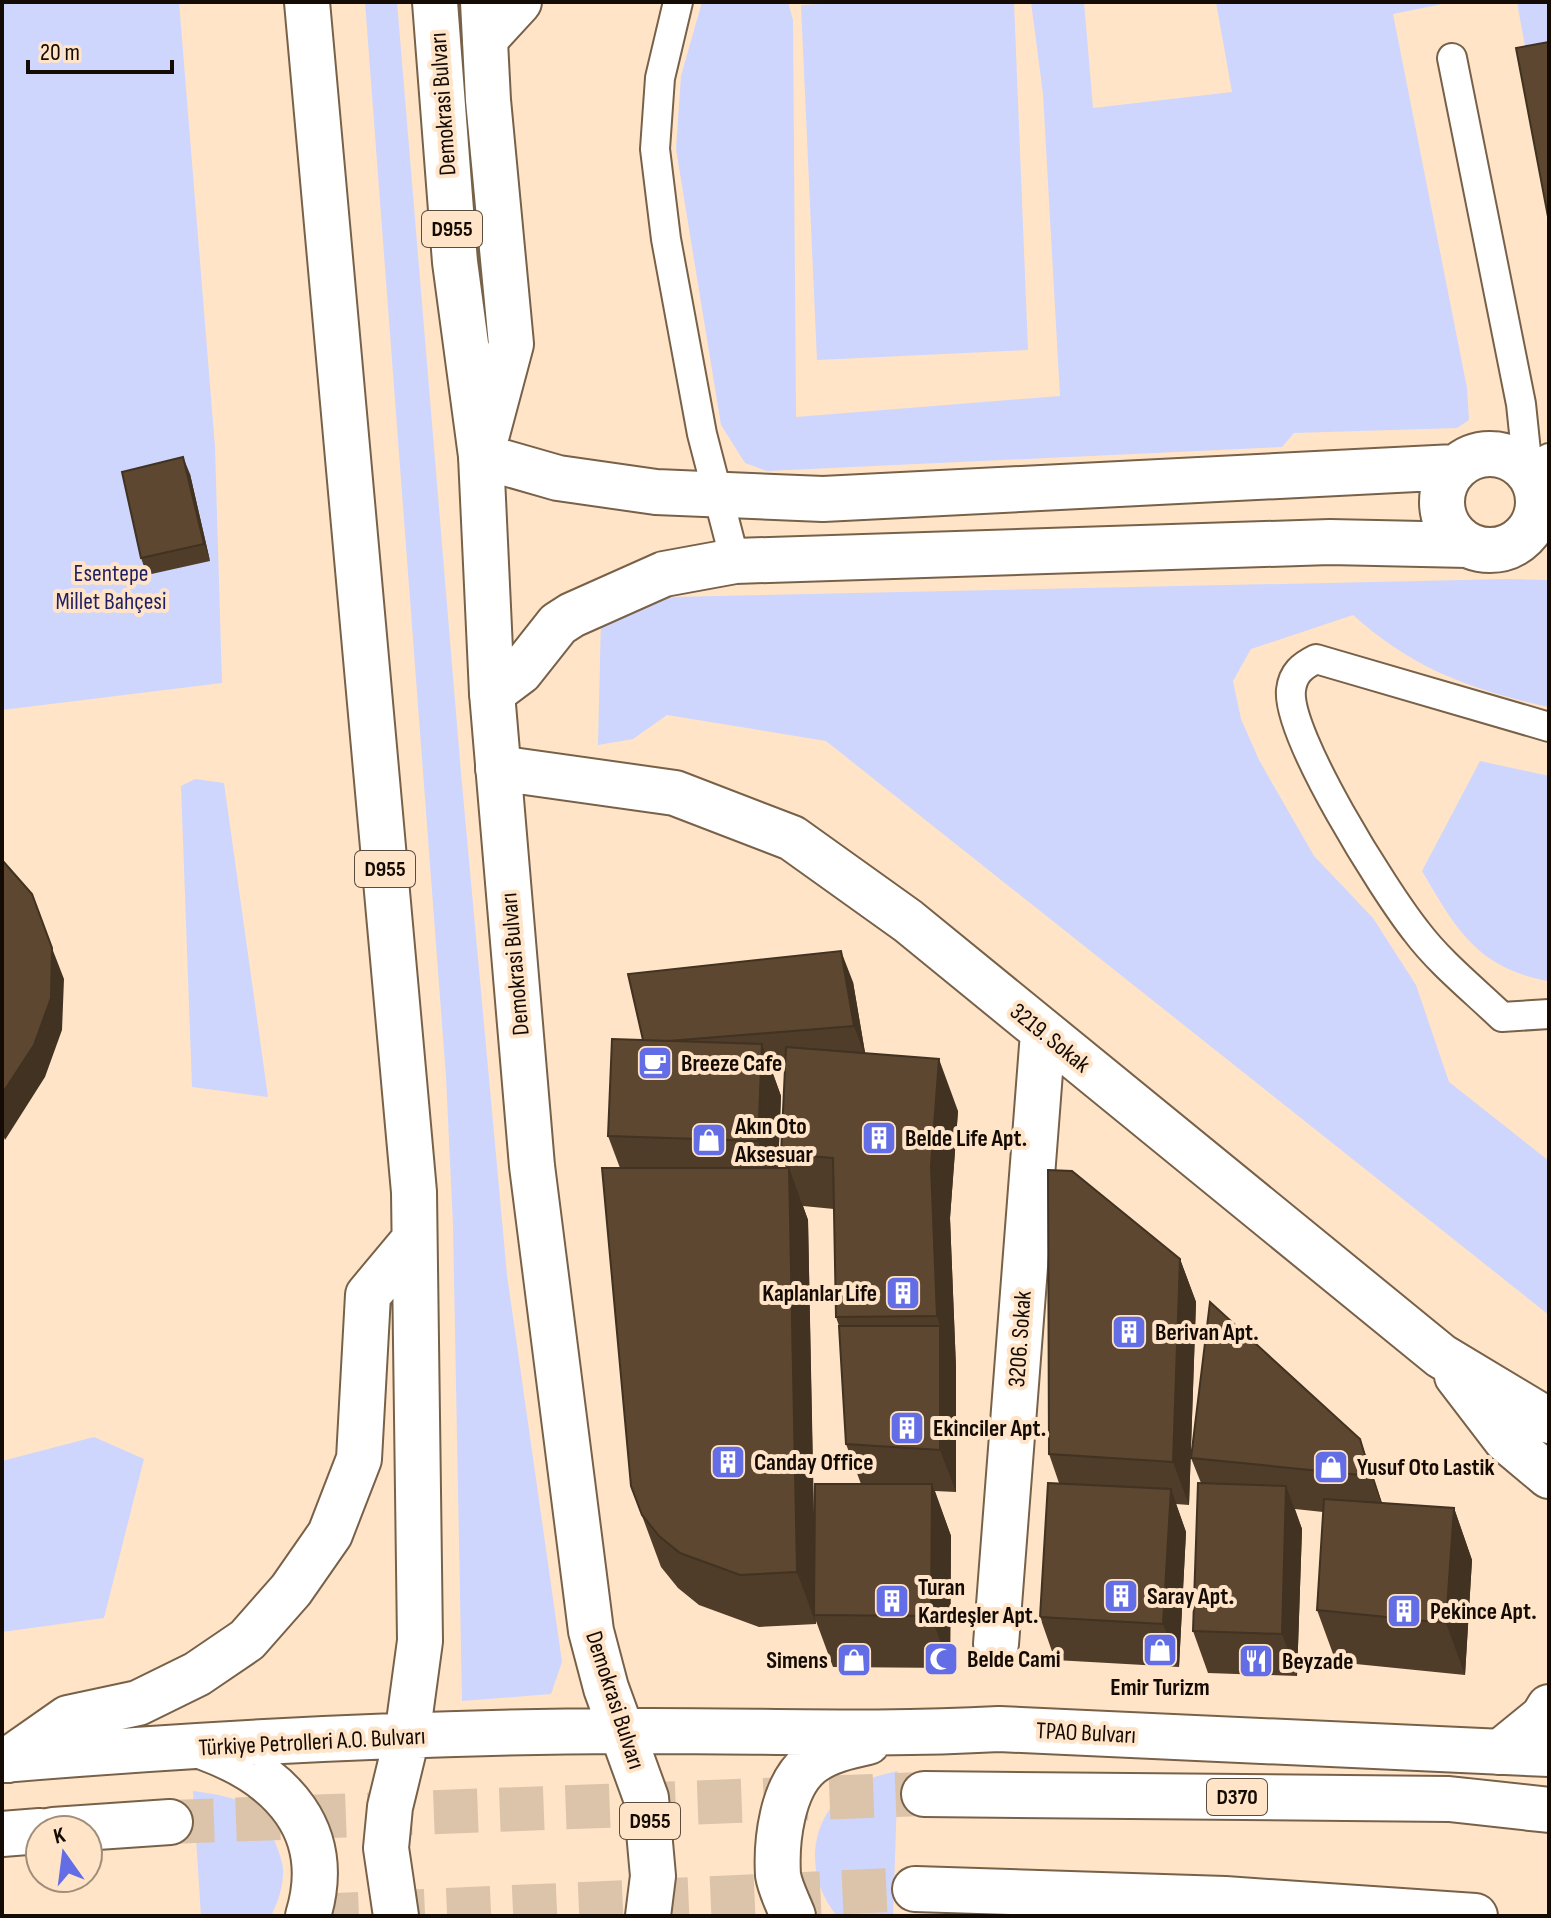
<svg xmlns="http://www.w3.org/2000/svg" width="1551" height="1918" viewBox="0 0 1551 1918" font-family="'Sofia Sans Condensed',sans-serif">
<rect width="100%" height="100%" fill="#ffe4c8"/>
<path fill="#ced6fd" d="M2,2h177l36,445 7,236 -220,27z
M365,2h32l64,771 46,502 55,387 -11,32 -89,7 -9,-476 -7,-148z
M702,2h86l5,18 3,397 264,-21 -17,-302 -12,-92h53l9,106 139,-16 -16,-90h236l-59,12 74,374 2,32 -12,8 -163,5 -12,14 -515,24 -22,-8 -24,-38 -45,-276 5,-73z
M860,2h154l14,348 -211,10 -16,-355z
M1517,2h32v46l-23,4z
M1509,579l40,1v127c-77,-17 -136,-38 -196,-92l-102,34 -18,32 8,38 18,41 55,96 59,62 43,67 33,97 100,79v154l-723,-574 -159,-26 -34,24 -35,6 3,-126 72,-22z
M1480,761l69,15 -1,205c-71,-13 -92,-52 -126,-110z
M195,779l29,4 44,314 -76,-10 -11,-301z
M94,1437l50,22 -40,159 -102,14v-171z
M898,1771l-5,145h-56c-31,-37 -30,-91 8,-124 13,-12 36,-17 53,-21z
M193,1791c20,3 43,5 59,17 14,10 29,44 31,60 1,16 -5,35 -12,48h-70z"/>
<g fill="none" stroke-linecap="round" stroke-linejoin="round">
<path stroke="#dcc4ab" stroke-width="44" stroke-dasharray="44 22" stroke-linecap="butt" d="M170,1822l754,-28
M315,1916l600,-27"/>
<g stroke="#786149" stroke-width="32">
<path id="lane" d="M678,2l-18,76 -5,71 11,90 36,195 33,127
M1452,58l69,346 7,67 21,-13
M1536,518l13,5
M1549,727l-233,-68c-14,7 -23,14 -25,31 -5,45 94,202 125,241 24,32 58,59 86,86l47,-3"/>
</g>
<g stroke="#786149" stroke-width="48">
<path id="street" d="M1442 502a48 48 0 1 1 96 0a48 48 0 1 1-96 0Z
M481,456l77,22 98,14 167,7 632,-32
M492,693l28,-21 38,-48 14,-9 92,-41 71,-13 595,-19 138,3
M498,768l177,25 117,45 116,83 533,435 108,65
M1457,1376l49,64 43,36
M996,1644l47,-611"/>
</g>
<g stroke="#786149" stroke-width="48">
<path id="secondary" d="M485,39l34,-37
M1500,1752l43,-35 6,-10"/>
</g>
<g stroke="#786149" stroke-width="48">
<path id="highway" d="M307,2l107,1190 6,449 -13,96 -17,70 -4,41 10,68
M435,2l20,260 26,194 11,237 40,473 59,465 15,57 40,110 7,78 -5,40
M483,2l5,98 23,244 -24,90
M206,1748c76,28 128,83 102,168
M2,1760c206,-17 415,-28 622,-29 125,-1 250,5 375,-2l550,25
M8,1760l60,-42 70,-15 59,-29 50,-34 44,-50 39,-56 29,-75 9,-164 45,-54
M924,1794l525,5 100,11
M53,1830l117,-8
M2,1834l38,-3
M915,1889l310,10 250,17
M793,1916c-5,-13 -13,-28 -15,-41 -2,-34 4,-88 32,-111 16,-13 39,-18 58,-22"/>
</g>
<use href="#lane" stroke="#fff" stroke-width="28"/>
<use href="#street" stroke="#fff" stroke-width="44"/>
<use href="#secondary" stroke="#fff" stroke-width="44"/>
<use href="#highway" stroke="#fff" stroke-width="44"/>
</g>
<path fill="#503d29" fill-rule="evenodd" d="M190,474l20,87 -63,14 -6,-17z
M853,982l12,71 93,58 -8,107 6,150v124l-21,-1 16,45 -1,132 -117,-1 -17,-46v3l-57,3 -60,-22 -21,-17 -17,-21 -30,-81 -11,-318 -12,-32 35,-96zM785,1064l-4,90 5,14h-8l3,-72 -11,-31zM803,1206l31,3 2,108 3,9 7,118 15,40 -47,50 -6,-314z
M1180,1259l16,43 -7,203 -13,-1 10,28 -7,135 -124,-7 -15,-43 19,-134 -10,-29z
M1360,1439l22,64 72,5 18,52 -7,115 -129,-13 -19,-52 6,-98 -28,-3 7,20 -5,147 -89,-3 -15,-42 8,-148 -10,-25z"/>
<path fill="#413222" d="M183,457l7,17 20,87 -6,-17z
M52,948l12,31 -2,51 -17,47 -40,63 -3,-8v-38z
M841,951l12,31 13,76 -12,-32z
M762,1044l19,52 -4,97 -19,-52z
M939,1059l19,52 -8,107 6,150v124l-16,-42v-124l-3,-10 -6,-150z
M789,1168l19,52 8,395h-2l2,9 -19,-52z
M1180,1259l16,43 -7,203 -16,-43z
M1360,1439l15,42 12,38 -16,-43z
M932,1484l19,52 -1,132 -19,-52z
M1286,1486l16,43 -5,147 -15,-42z
M1171,1489l15,43 -7,135 -16,-43z
M1454,1508l18,52 -7,115 -19,-52z"/>
<path fill="#5d4730" stroke="#413222" stroke-width="2" d="M1549,42v180l-33,-174z
M183,457l21,87 -63,14 -19,-86z
M2,860l30,34 20,54 -1,50 -17,47 -32,49z
M841,951l13,75 -186,15 -25,-1 -15,-66z
M612,1039l150,5 -4,97 -150,-5z
M786,1047l153,12 -8,107 6,150 -101,1 -3,-159 -52,-4z
M602,1168h187l8,404 -57,3 -60,-22 -21,-17 -17,-21 -11,-29z
M1048,1170l24,1 108,88 -7,203 -124,-8z
M1210,1302l150,137 11,37 -180,-18z
M839,1326h101v124l-94,-6z
M1048,1483l123,6 -8,135 -123,-7z
M1198,1483l88,3 -4,148 -89,-3z
M815,1484h117l-1,132 -117,-1z
M1324,1499l130,9 -8,115 -129,-13z"/>
<defs>
<g id="cafe-square" transform="scale(1.8)"><rect x="-9" y="-9" width="18" height="18" rx="4" fill="#636de5" stroke="#ffe4c8"/><path d="M-5.5-4.5H6V0H3Q3 3.5 0 3.5H-2.5Q-5.5 3.5-5.5 0ZM3-3.2v2h1.7v-2ZM-6 4.5H4V6H-6Z" fill="#fff"/></g>
<g id="building-square" transform="scale(1.8)"><rect x="-9" y="-9" width="18" height="18" rx="4" fill="#636de5" stroke="#ffe4c8"/><path d="M-4-6H4V6H1V3H-1V6H-4ZM-2.5-4.3h1.7v1.8h-1.7ZM.8-4.3h1.7v1.8H.8ZM-2.5-1h1.7V.8h-1.7ZM.8-1h1.7V.8H.8Z" fill="#fff"/></g>
<g id="shop-square" transform="scale(1.8)"><rect x="-9" y="-9" width="18" height="18" rx="4" fill="#636de5" stroke="#ffe4c8"/><path d="M-5-2.5h2.3a2.7 3.5 0 0 1 5.4 0H5L5.5 6h-11ZM-1.5-2.5h3a1.5 2.3 0 0 0-3 0Z" fill="#fff"/></g>
<g id="mosque-square" transform="scale(1.8)"><rect x="-9" y="-9" width="18" height="18" rx="4" fill="#636de5" stroke="#ffe4c8"/><path d="M3.5-4.9A6 6 0 1 0 3.5 4.9A5 5 0 1 1 3.5-4.9Z" fill="#fff"/></g>
<g id="restaurant-square" transform="scale(1.8)"><rect x="-9" y="-9" width="18" height="18" rx="4" fill="#636de5" stroke="#ffe4c8"/><path d="M-5-6h1v4h1v-4h1v4h1v-4h1v5L-1.5 .5V6h-2V.5L-5-1ZM5-6V6H3V1.5H1.5Q1.5-4 5-6Z" fill="#fff"/></g>
</defs>
<g fill-rule="evenodd">
<use href="#cafe-square" x="655" y="1063"/>
<use href="#building-square" x="879" y="1138"/>
<use href="#shop-square" x="709" y="1140"/>
<use href="#building-square" x="903" y="1293"/>
<use href="#building-square" x="1129" y="1332"/>
<use href="#building-square" x="907" y="1428"/>
<use href="#building-square" x="728" y="1462"/>
<use href="#shop-square" x="1331" y="1467"/>
<use href="#building-square" x="1121" y="1596"/>
<use href="#building-square" x="892" y="1601"/>
<use href="#building-square" x="1404" y="1611"/>
<use href="#shop-square" x="1160" y="1650"/>
<use href="#mosque-square" x="941" y="1659"/>
<use href="#shop-square" x="854" y="1660"/>
<use href="#restaurant-square" x="1256" y="1661"/>
</g>
<g text-anchor="middle" dominant-baseline="central" stroke-width="8" stroke-linejoin="round" paint-order="stroke">
<g fill="#ffe4c8" stroke="#5a4d3f" stroke-width="2">
<rect x="422" y="211" width="60" height="36" rx="6"/>
<rect x="355" y="851" width="60" height="36" rx="6"/>
<rect x="1207" y="1779" width="60" height="36" rx="6"/>
<rect x="620" y="1803" width="60" height="36" rx="6"/>
</g>
<g font-size="22" font-weight="bold" fill="#140c04">
<text x="452" y="229">D955</text>
<text x="385" y="869">D955</text>
<text x="1237" y="1797">D370</text>
<text x="650" y="1821">D955</text>
</g>
<g font-size="24" fill="#140c04" stroke="#ffe4c8">
<text transform="translate(443 104) rotate(-94)">Demokrasi Bulvarı</text>
<text transform="translate(515 964) rotate(-95)">Demokrasi Bulvarı</text>
<text transform="translate(1050 1038) rotate(39)">3219. Sokak</text>
<text transform="translate(1020 1339) rotate(-86)">3206. Sokak</text>
<text transform="translate(615 1700) rotate(72)">Demokrasi Bulvarı</text>
<text transform="translate(1086 1733) rotate(3)">TPAO Bulvarı</text>
<text transform="translate(312 1742) rotate(-3)">Türkiye Petrolleri A.O. Bulvarı</text>
</g>
<g font-size="24" fill="#1f1f64" stroke="#ffe4c8">
<text x="111" y="573">Esentepe<tspan x="111" dy="28">Millet Bahçesi</tspan></text>
</g>
<g font-size="24" font-weight="bold" fill="#140c04" stroke="#ffe4c8" text-anchor="start">
<text x="681" y="1063">Breeze Cafe</text>
<text x="735" y="1126">Akın Oto<tspan x="735" dy="28">Aksesuar</tspan></text>
<text x="905" y="1138">Belde Life Apt.</text>
<text x="877" y="1293" text-anchor="end">Kaplanlar Life</text>
<text x="1155" y="1332">Berivan Apt.</text>
<text x="933" y="1428">Ekinciler Apt.</text>
<text x="754" y="1462">Canday Office</text>
<text x="1357" y="1467">Yusuf Oto Lastik</text>
<text x="918" y="1587">Turan<tspan x="918" dy="28">Kardeşler Apt.</tspan></text>
<text x="1147" y="1596">Saray Apt.</text>
<text x="1430" y="1611">Pekince Apt.</text>
<text x="967" y="1659">Belde Cami</text>
<text x="828" y="1660" text-anchor="end">Simens</text>
<text x="1282" y="1661">Beyzade</text>
<text x="1160" y="1687" text-anchor="middle">Emir Turizm</text>
</g>
</g>
<rect width="1551" height="1918" fill="none" stroke="#140c04" stroke-width="8"/>
<g transform="translate(64 1854) rotate(346)"><circle r="38" fill="#ffe4c8" stroke="#a18e7a" stroke-width="2"/>
<path d="M0-6L14 30L0 20L-14 30Z" fill="#636de5"/>
<text y="-12" font-size="22" font-weight="bold" text-anchor="middle" fill="#140c04">K</text>
</g>
<path d="M28 60v12h144v-12" fill="none" stroke="#140c04" stroke-width="4"/>
<text x="40" y="60" font-size="24" fill="#140c04" stroke="#ffe4c8" stroke-width="6" paint-order="stroke">20 m</text>
</svg>
